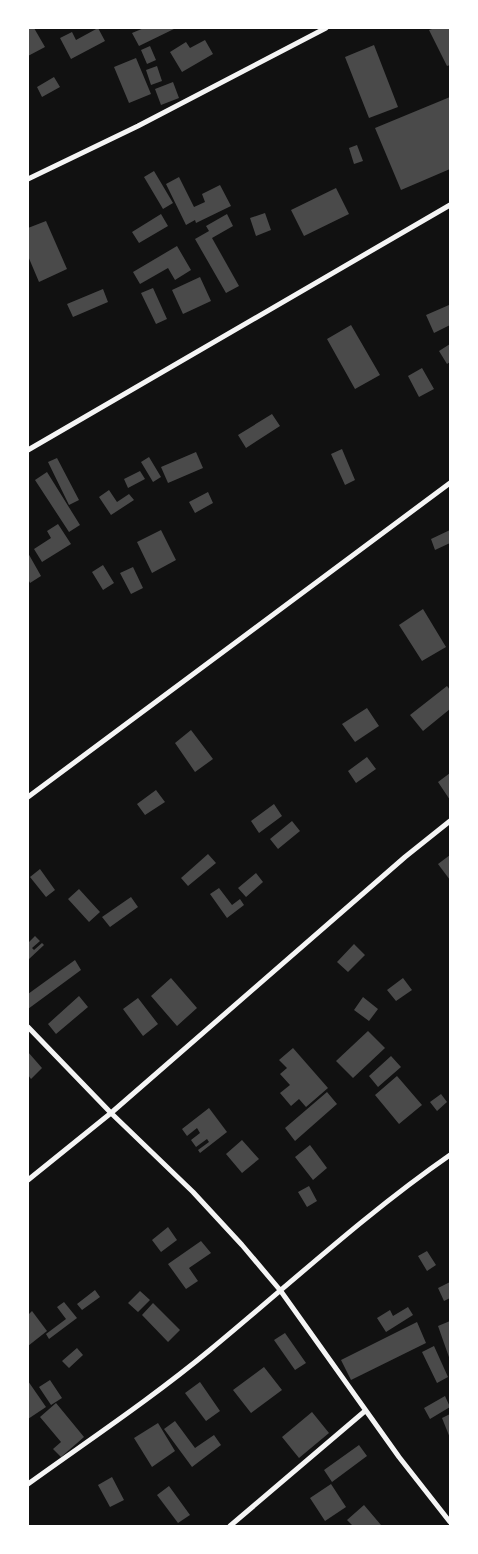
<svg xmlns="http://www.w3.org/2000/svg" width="478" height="1554" viewBox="0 0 478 1554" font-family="Raleway,sans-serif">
<rect width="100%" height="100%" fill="#111"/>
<path fill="#4a4a4a" d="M28,28h6l11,19 -17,9z
M98,28l7,13 -34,18 -11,-21 12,-6 4,8z
M144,28h32l-37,18 -7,-13z
M435,28h15v37l-3,1 -18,-36z
M205,40l8,14 -31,18 -12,-20 16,-10 4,6z
M374,45l24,62 -29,11 -24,-61z
M150,46l6,14 -9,4 -6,-14z
M136,58l15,36 -22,9 -15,-36z
M157,66l5,15 -11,4 -5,-15z
M54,77l6,10 -18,10 -5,-10z
M173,82l6,16 -18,7 -6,-16z
M450,97v72l-49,21 -26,-62z
M357,145l6,16 -9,3 -5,-16z
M154,171l19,32 -10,6 -19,-32z
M179,177l15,30 11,-5 -3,-8 18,-9 11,21 -35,17 -1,-3 -9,5 -20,-41z
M336,188l13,26 -45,22 -13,-26z
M265,213l6,17 -15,6 -6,-18z
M161,214l7,12 -29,17 -7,-11z
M227,214l6,12 -21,12 27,48 -13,7 -31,-54 14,-8 -3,-5z
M46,221l21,48 -28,13 -11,-26v-28z
M177,246l14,24 -16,10 -7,-12 -28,16 -7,-12z
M200,277l11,24 -28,13 -11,-24z
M153,288l14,31 -11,5 -15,-31z
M103,289l5,13 -35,15 -6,-13z
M449,305l1,4v16l-16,8 -8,-18z
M351,325l29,50 -25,14 -28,-50z
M450,344v18l-3,2 -8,-13z
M422,368l12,21 -15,8 -11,-21z
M272,414l8,12 -34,22 -8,-13z
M342,449l13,31 -10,5 -14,-31z
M196,452l7,16 -35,15 -7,-16z
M149,457l12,20 -8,5 -12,-20z
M57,458l22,42 -10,5 -21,-43z
M140,471l5,8 -17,9 -4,-9z
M47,472l33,53 -11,7 -34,-52z
M109,490l8,12 12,-8 5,6 -23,15 -12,-18z
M208,492l5,11 -18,10 -6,-11z
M58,524l13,20 -29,18 -8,-13 17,-11 -4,-7z
M161,530l15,30 -24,13 -15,-31z
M450,530v13l-15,7 -4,-11z
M28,553l13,23 -11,7 -2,-4z
M103,565l11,18 -11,7 -11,-18z
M133,567l10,21 -12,6 -11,-21z
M423,609l23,38 -24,14 -23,-36z
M447,686l3,4v19l-27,22 -13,-16z
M367,708l12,18 -24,16 -13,-18z
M191,730l22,29 -18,13 -20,-29z
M367,757l9,12 -20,14 -8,-12z
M450,773v27l-12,-18z
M156,790l9,12 -20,13 -8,-11z
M274,804l8,12 -23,17 -8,-12z
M292,821l8,10 -22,18 -8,-10z
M208,854l8,9 -28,23 -7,-8z
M450,855v25l-12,-16z
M40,869l15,21 -9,7 -16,-20z
M256,873l7,9 -17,15 -8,-9z
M219,888l13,17 8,-6 4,6 -17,13 -17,-24z
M79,889l21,23 -11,10 -21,-23z
M131,897l7,10 -28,20 -8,-10z
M35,936l5,5 -8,7 2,2 8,-7 2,2 -16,15v-17z
M354,944l11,11 -17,17 -11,-10z
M75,960l6,10 -53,39v-15z
M171,978l26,30 -20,18 -26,-30z
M403,978l9,12 -16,11 -9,-11z
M79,996l9,11 -32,27 -8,-10z
M363,997l15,12 -9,12 -15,-11z
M138,998l20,26 -15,12 -20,-27z
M368,1031l17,17 -32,30 -17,-17z
M293,1048l35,40 -22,19 -7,-8 -8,7 -11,-13 10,-8 -10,-11 7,-6 -8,-8z
M28,1052l14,16 -11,11 -3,-4z
M391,1056l10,11 -23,20 -9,-11z
M397,1076l25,29 -23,19 -24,-29z
M327,1092l10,12 -42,37 -10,-13z
M441,1094l6,8 -10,9 -7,-9z
M209,1108l18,24 -27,21 -2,-3 11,-8 -2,-3 -11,8 -5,-7 9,-7 -3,-5 -10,8 -5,-7z
M242,1140l17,19 -17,14 -16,-19z
M310,1145l17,23 -14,12 -18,-23z
M309,1186l8,15 -10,6 -9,-15z
M168,1227l9,13 -16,12 -9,-12z
M201,1241l10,12 -22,15 9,13 -12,8 -18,-25z
M427,1251l9,14 -9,6 -9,-15z
M450,1282v16l-6,3 -6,-13z
M95,1290l5,7 -18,13 -5,-6z
M140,1291l10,9 -12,12 -10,-9z
M64,1302l13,16 -28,21 -3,-5 20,-15 -9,-12z
M153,1303l27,27 -12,12 -26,-27z
M408,1307l5,8 -27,17 -9,-14 13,-8 3,6z
M32,1311l15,20 -19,15v-31z
M450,1321v39l-12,-34z
M417,1322l9,21 -75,37 -10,-20z
M285,1333l21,30 -11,7 -21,-30z
M434,1346l14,31 -11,6 -15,-31z
M77,1348l6,7 -14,13 -7,-7z
M264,1367l18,23 -31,23 -18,-23z
M50,1380l12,18 -11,7 -12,-18z
M28,1381l18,26 -18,12z
M200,1382l20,29 -14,10 -21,-28z
M445,1396l5,11 -20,12 -6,-11z
M56,1403l28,34 -23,20 -8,-8 8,-7 -21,-25z
M312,1412l17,21 -30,25 -17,-21z
M450,1414v24l-8,-20z
M175,1421l20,27 19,-13 7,10 -29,22 -28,-38z
M158,1423l17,28 -23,16 -18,-29z
M359,1445l8,11 -35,26 -8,-12z
M112,1477l12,23 -14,7 -12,-22z
M331,1484l15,23 -21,14 -15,-23z
M169,1486l21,29 -12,8 -21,-28z
M364,1505l17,20 -2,1h-26l-6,-6z"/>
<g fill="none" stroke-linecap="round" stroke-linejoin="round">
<path stroke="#f5f5f5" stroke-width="5" d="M28,179l110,-53 188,-98
M28,450l422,-245
M28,797l422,-314
M28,1027l83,86 82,79 49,53 38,45 119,167 51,65
M28,1180l83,-67 294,-256 45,-36
M28,1484c61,-44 124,-86 182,-134 80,-66 155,-136 240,-195
M230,1526l135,-115"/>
</g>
<rect width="478" height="1554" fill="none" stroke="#ffffff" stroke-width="58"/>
</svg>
